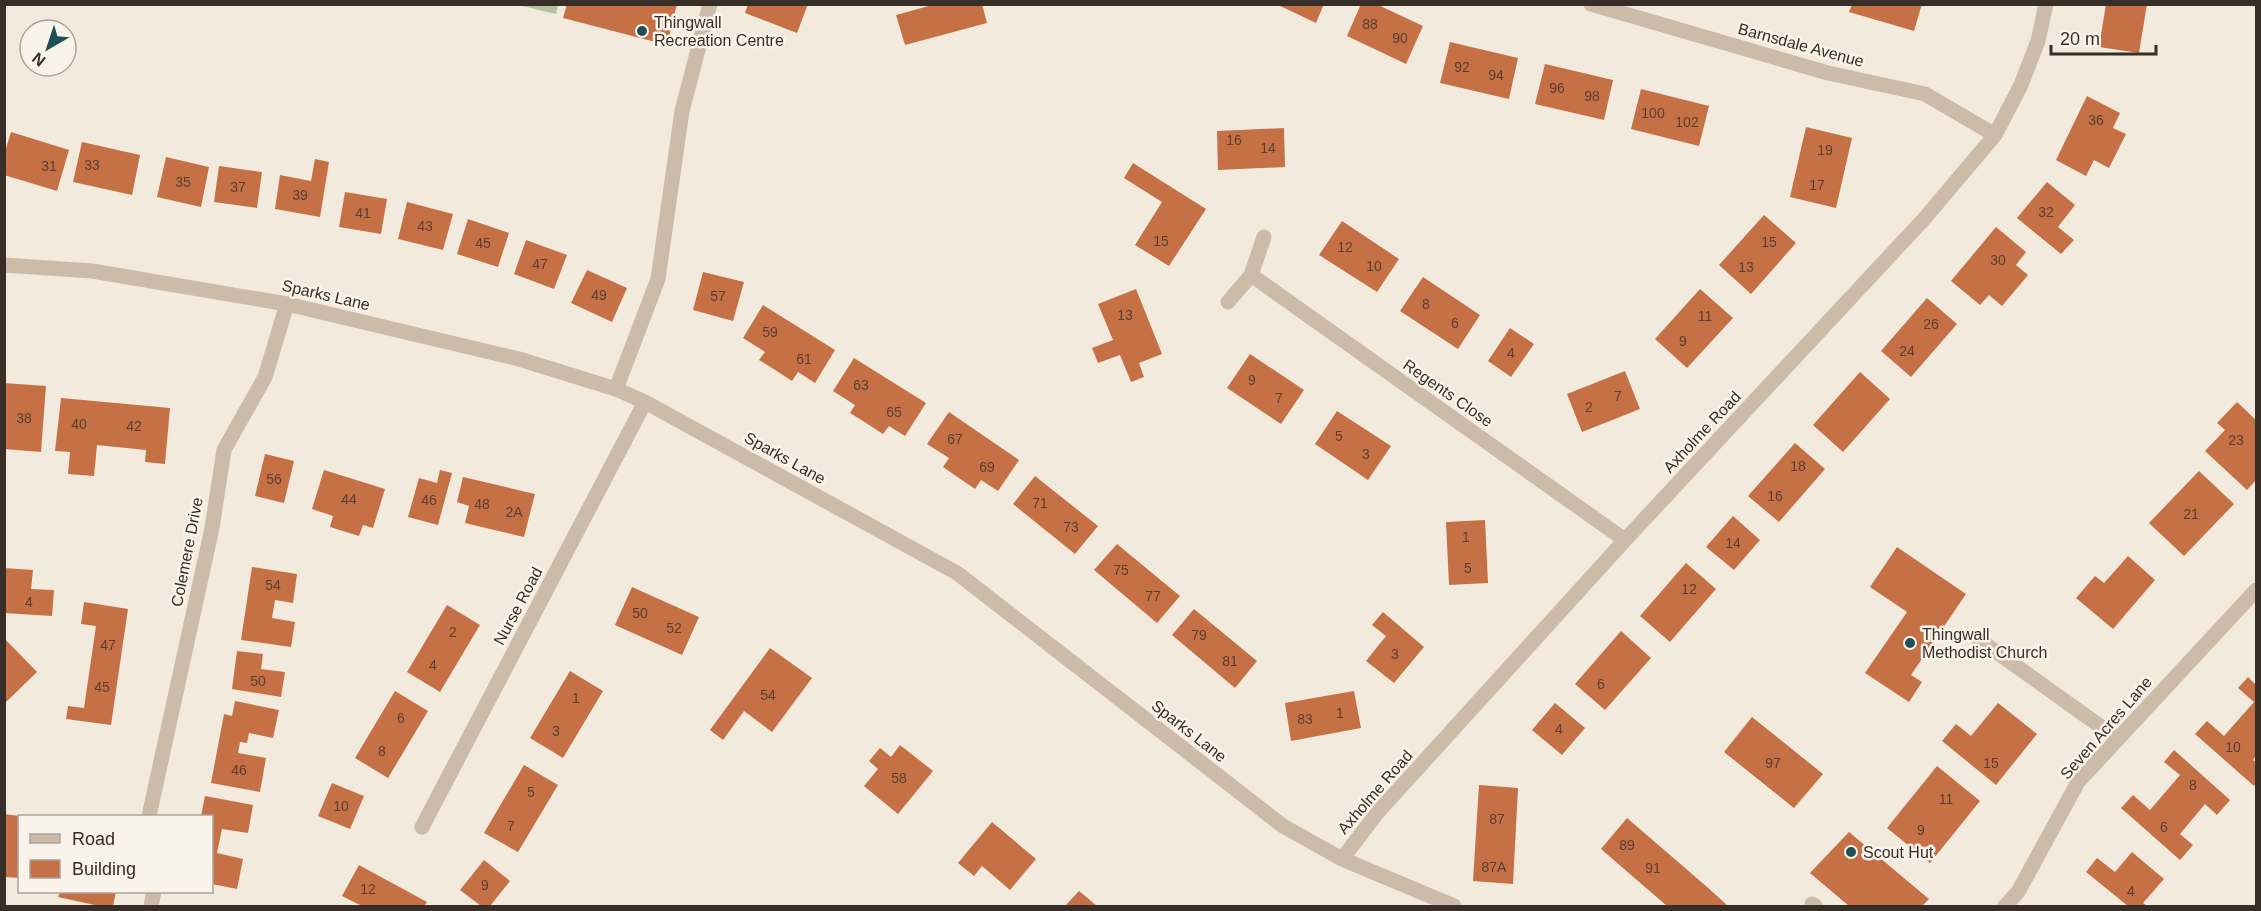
<svg xmlns="http://www.w3.org/2000/svg" width="2261" height="911" viewBox="0 0 2261 911" font-family="Arial,sans-serif">
<rect width="100%" height="100%" fill="#f2eadc"/>
<path fill="#b2c29c" d="M518,5h40l-2,9z"/>
<path fill="#c67046" d="M567,4h110l-10,41 -104,-27z
M748,4h60l-11,29 -52,-20z
M936,4h46l5,19 -82,22 -9,-30z
M1276,4h48l-8,19z
M1361,4h15l47,22 -17,38 -59,-28z
M1852,4h70l-8,27 -65,-19z
M2106,4h41l-8,49 -40,-6z
M1450,42l68,16 -9,41 -69,-16z
M1545,64l68,16 -9,40 -69,-16z
M1641,89l68,17 -10,40 -68,-17z
M2087,96l33,17 -7,15 13,6 -17,34 -15,-8 -8,16 -30,-16z
M1806,127l46,11 -16,70 -46,-11z
M1284,128l1,39 -67,3 -1,-39z
M11,132l58,18 -12,41 -53,-16v-20z
M82,142l58,13 -8,40 -59,-13z
M166,157l43,10 -8,40 -44,-10z
M315,159l14,3 -9,55 -45,-8 5,-34 31,6z
M1133,163l73,46 -37,57 -34,-21 27,-43 -38,-24z
M219,166l43,6 -5,36 -43,-6z
M2047,182l28,23 -17,22 16,13 -13,14 -44,-36z
M345,192l42,7 -6,35 -42,-7z
M407,202l46,12 -10,36 -45,-11z
M1764,215l32,28 -45,51 -32,-29z
M468,219l41,14 -11,34 -41,-13z
M1342,221l57,38 -22,33 -58,-37z
M1996,227l30,25 -10,13 12,10 -26,31 -13,-11 -9,10 -29,-24z
M526,240l41,15 -13,34 -40,-15z
M587,270l40,18 -15,34 -41,-19z
M703,272l41,10 -11,39 -40,-11z
M1423,277l57,38 -22,34 -58,-38z
M1136,289l26,65 -23,9 5,14 -13,5 -11,-27 -22,8 -6,-15 21,-8 -15,-36z
M1700,289l33,29 -46,50 -32,-29z
M1927,298l30,26 -46,53 -30,-26z
M763,305l72,45 -20,33 -17,-11 -6,9 -20,-13 -13,-8 6,-8 -22,-14z
M1510,328l24,16 -23,33 -23,-16z
M1250,354l54,36 -23,34 -54,-36z
M854,358l72,45 -21,33 -16,-10 -6,8 -20,-13 -13,-8 5,-8 -22,-14z
M1625,371l15,38 -58,23 -15,-38z
M1860,372l30,27 -47,53 -30,-27z
M4,383l42,3 -5,66 -37,-3z
M61,398l109,10 -5,56 -20,-2 1,-12 -49,-5 -3,31 -26,-2 2,-22 -15,-1z
M2237,402l19,18v60l-9,10 -42,-39 20,-21 -8,-7z
M1337,411l54,35 -23,34 -53,-36z
M949,412l70,48 -21,31 -17,-11 -6,9 -32,-22 6,-9 -22,-14z
M1795,443l30,26 -46,53 -31,-26z
M265,454l29,7 -10,42 -29,-7z
M324,470l61,19 -12,39 -10,-3 -4,11 -29,-9 3,-11 -21,-7z
M440,470l12,3 -14,52 -30,-8 11,-39 18,5z
M2199,471l35,33 -50,52 -35,-33z
M1035,476l63,50 -23,28 -62,-50z
M463,477l72,17 -11,43 -59,-14 4,-17 -12,-4z
M1733,516l27,24 -26,30 -28,-23z
M1485,520l3,63 -39,2 -3,-63z
M1117,544l63,52 -23,27 -63,-53z
M1897,547l69,47 -55,81 11,7 -13,20 -44,-29 42,-61 -37,-25z
M2128,556l27,24 -42,49 -37,-31 19,-22 9,7z
M1686,563l30,26 -46,53 -30,-26z
M252,567l45,7 -4,29 -18,-3 -3,18 23,4 -4,25 -50,-7z
M4,568l29,2 -2,19 23,1 -2,26 -48,-3z
M632,587l67,30 -17,38 -67,-30z
M84,602l44,7 -17,116 -45,-6 2,-13 16,2 12,-82 -15,-2z
M447,605l33,20 -40,67 -33,-20z
M1194,609l63,52 -22,27 -63,-53z
M1383,612l41,35 -30,36 -28,-22 20,-25 -14,-11z
M1621,631l30,27 -46,52 -30,-26z
M4,638l33,34 -33,32z
M770,648l42,30 -40,54 -28,-21 -21,29 -13,-10z
M237,651l26,3 -2,15 24,3 -4,25 -49,-8z
M570,671l33,20 -40,67 -33,-20z
M2248,677l8,8v71l-3,4 3,2v21l-2,3 -59,-52 12,-13 17,15 30,-34 -16,-14z
M395,691l33,20 -40,67 -33,-20z
M1354,691l7,37 -70,13 -6,-38z
M235,701l44,9 -6,28 -24,-5 -2,10 -7,-1 -2,11 28,5 -6,34 -49,-9 13,-69 8,2z
M1555,703l30,25 -23,27 -30,-25z
M1998,703l39,31 -41,51 -54,-44 14,-17 15,12z
M1752,717l71,57 -29,34 -70,-56z
M900,745l33,26 -35,43 -34,-28 14,-17 -9,-8 11,-13 11,9z
M2174,750l56,50 -13,15 -12,-11 -25,30 13,11 -13,15 -59,-52 12,-13 17,15 30,-35 -16,-13z
M524,765l34,20 -40,67 -34,-19z
M1937,766l43,35 -50,62 -43,-35z
M332,783l32,13 -14,33 -32,-13z
M1479,785l39,3 -5,96 -40,-3z
M205,796l48,9 -5,28 -26,-4 -5,24 26,6 -6,30 -25,-5v-68h-11z
M4,814l16,2v62l-16,-1z
M1627,818l79,68 22,20h-61l-66,-57z
M992,822l44,37 -26,31 -28,-24 -8,10 -16,-13z
M1849,832l80,67 -7,7h-73l-39,-33z
M2132,852l32,27 -21,24 4,3h-19l-42,-34 11,-14 18,14z
M484,860l26,21 -20,25h-9l-21,-16z
M359,865l68,37 -3,4h-62l-20,-10z
M1079,891l18,15h-32z
M60,892h56l-3,14h-14l-41,-9z"/>
<g fill="none" stroke-linecap="round" stroke-linejoin="round">
<path stroke="#cbbba8" stroke-width="15" d="M616,389l42,-110 24,-168 28,-107
M1977,638l141,101
M1812,904l3,2"/>
<path stroke="#cbbba8" stroke-width="15" d="M1591,4l237,69 97,21 70,41
M4,265l88,6 195,33 232,55 97,30 29,13 312,171 326,253 59,33 112,47
M1251,275l374,265
M1228,302l23,-27 13,-38
M149,816l63,-288 12,-78 41,-73 22,-73
M422,827l223,-425
M1342,859l36,-47 247,-272 299,-321 71,-84 26,-50 17,-44 8,-37
M151,906l3,-14
M2005,906l13,-14 60,-110 178,-192"/>
</g>
<g fill="#1e5059" stroke="#faf3e9" stroke-width="2">
<circle cx="642" cy="31" r="6"/>
<circle cx="1910" cy="643" r="6"/>
<circle cx="1851" cy="852" r="6"/>
</g>
<g text-anchor="middle" dominant-baseline="central" stroke-width="5" stroke-linejoin="round" paint-order="stroke">
<g font-size="14" fill="#5b3e30">
<text x="1370" y="24">88</text>
<text x="1400" y="38">90</text>
<text x="1462" y="67">92</text>
<text x="1496" y="75">94</text>
<text x="1557" y="88">96</text>
<text x="1592" y="96">98</text>
<text x="1653" y="113">100</text>
<text x="2096" y="120">36</text>
<text x="1687" y="122">102</text>
<text x="1234" y="140">16</text>
<text x="1268" y="148">14</text>
<text x="1825" y="150">19</text>
<text x="92" y="165">33</text>
<text x="49" y="166">31</text>
<text x="183" y="182">35</text>
<text x="1817" y="185">17</text>
<text x="238" y="187">37</text>
<text x="300" y="195">39</text>
<text x="2046" y="212">32</text>
<text x="363" y="213">41</text>
<text x="425" y="226">43</text>
<text x="1161" y="241">15</text>
<text x="1769" y="242">15</text>
<text x="483" y="243">45</text>
<text x="1345" y="247">12</text>
<text x="1998" y="260">30</text>
<text x="540" y="264">47</text>
<text x="1374" y="266">10</text>
<text x="1746" y="267">13</text>
<text x="599" y="295">49</text>
<text x="718" y="296">57</text>
<text x="1426" y="304">8</text>
<text x="1125" y="315">13</text>
<text x="1705" y="316">11</text>
<text x="1455" y="323">6</text>
<text x="1931" y="324">26</text>
<text x="770" y="332">59</text>
<text x="1683" y="341">9</text>
<text x="1907" y="351">24</text>
<text x="1511" y="353">4</text>
<text x="804" y="359">61</text>
<text x="1252" y="380">9</text>
<text x="861" y="385">63</text>
<text x="1618" y="396">7</text>
<text x="1279" y="398">7</text>
<text x="1589" y="407">2</text>
<text x="894" y="412">65</text>
<text x="24" y="418">38</text>
<text x="79" y="424">40</text>
<text x="134" y="426">42</text>
<text x="1339" y="436">5</text>
<text x="955" y="439">67</text>
<text x="2236" y="440">23</text>
<text x="1366" y="454">3</text>
<text x="1798" y="466">18</text>
<text x="987" y="467">69</text>
<text x="274" y="479">56</text>
<text x="1775" y="496">16</text>
<text x="349" y="499">44</text>
<text x="429" y="500">46</text>
<text x="1040" y="503">71</text>
<text x="482" y="504">48</text>
<text x="514" y="512">2A</text>
<text x="2191" y="514">21</text>
<text x="1071" y="527">73</text>
<text x="1466" y="537">1</text>
<text x="1733" y="543">14</text>
<text x="1468" y="568">5</text>
<text x="1121" y="570">75</text>
<text x="273" y="585">54</text>
<text x="1689" y="589">12</text>
<text x="1153" y="596">77</text>
<text x="29" y="602">4</text>
<text x="640" y="613">50</text>
<text x="674" y="628">52</text>
<text x="453" y="632">2</text>
<text x="1199" y="635">79</text>
<text x="108" y="645">47</text>
<text x="1395" y="654">3</text>
<text x="1230" y="661">81</text>
<text x="433" y="665">4</text>
<text x="258" y="681">50</text>
<text x="1601" y="684">6</text>
<text x="102" y="687">45</text>
<text x="768" y="695">54</text>
<text x="576" y="698">1</text>
<text x="1340" y="713">1</text>
<text x="401" y="718">6</text>
<text x="1305" y="719">83</text>
<text x="1559" y="729">4</text>
<text x="556" y="731">3</text>
<text x="2233" y="747">10</text>
<text x="382" y="751">8</text>
<text x="1773" y="763">97</text>
<text x="1991" y="763">15</text>
<text x="239" y="770">46</text>
<text x="899" y="778">58</text>
<text x="2193" y="785">8</text>
<text x="531" y="792">5</text>
<text x="1946" y="799">11</text>
<text x="341" y="806">10</text>
<text x="1497" y="819">87</text>
<text x="511" y="826">7</text>
<text x="2164" y="827">6</text>
<text x="1921" y="830">9</text>
<text x="1627" y="845">89</text>
<text x="1494" y="867">87A</text>
<text x="1653" y="868">91</text>
<text x="485" y="885">9</text>
<text x="368" y="889">12</text>
<text x="2131" y="891">4</text>
</g>
<g font-size="16" fill="#372e28" stroke="#faf3e9" text-anchor="start">
<text x="654" y="22">Thingwall<tspan x="654" dy="18">Recreation Centre</tspan></text>
<text x="1922" y="634">Thingwall<tspan x="1922" dy="18">Methodist Church</tspan></text>
<text x="1863" y="852">Scout Hut</text>
</g>
<g font-size="16" fill="#372e28" stroke="#faf3e9">
<text transform="translate(1801 45) rotate(15)">Barnsdale Avenue</text>
<text transform="translate(326 295) rotate(13)">Sparks Lane</text>
<text transform="translate(1448 393) rotate(35)">Regents Close</text>
<text transform="translate(1702 432) rotate(-47)">Axholme Road</text>
<text transform="translate(785 458) rotate(29)">Sparks Lane</text>
<text transform="translate(187 552) rotate(-79)">Colemere Drive</text>
<text transform="translate(518 606) rotate(-62)">Nurse Road</text>
<text transform="translate(2106 728) rotate(-49)">Seven Acres Lane</text>
<text transform="translate(1189 731) rotate(38)">Sparks Lane</text>
<text transform="translate(1375 792) rotate(-49)">Axholme Road</text>
</g>
</g>
<rect width="2261" height="911" fill="none" stroke="#372e28" stroke-width="12"/>
<rect x="18" y="815" width="195" height="78" fill="#faf3e9" stroke="#aca49c" stroke-width="1.5"/>
<rect x="30" y="834" width="30" height="9" fill="#cbbba8" stroke="#aca49c" stroke-width="1.5"/>
<text x="72" y="845" font-size="18" fill="#372e28">Road</text>
<rect x="30" y="860" width="30" height="18" fill="#c67046" stroke="#aca49c" stroke-width="1.5"/>
<text x="72" y="875" font-size="18" fill="#372e28">Building</text>
<g transform="translate(48 48) rotate(219)"><circle r="28" fill="#faf3e9" stroke="#aca49c" stroke-width="1.5"/>
<path d="M0-4.5L10 22L0 15L-10 22Z" fill="#1e5059"/>
<text y="-9" font-size="16" font-weight="bold" text-anchor="middle" fill="#372e28">N</text>
</g>
<path d="M2051 45v9h105v-9" fill="none" stroke="#372e28" stroke-width="3"/>
<text x="2060" y="45" font-size="18" fill="#372e28" stroke="#faf3e9" stroke-width="4.5" paint-order="stroke">20 m</text>
</svg>
